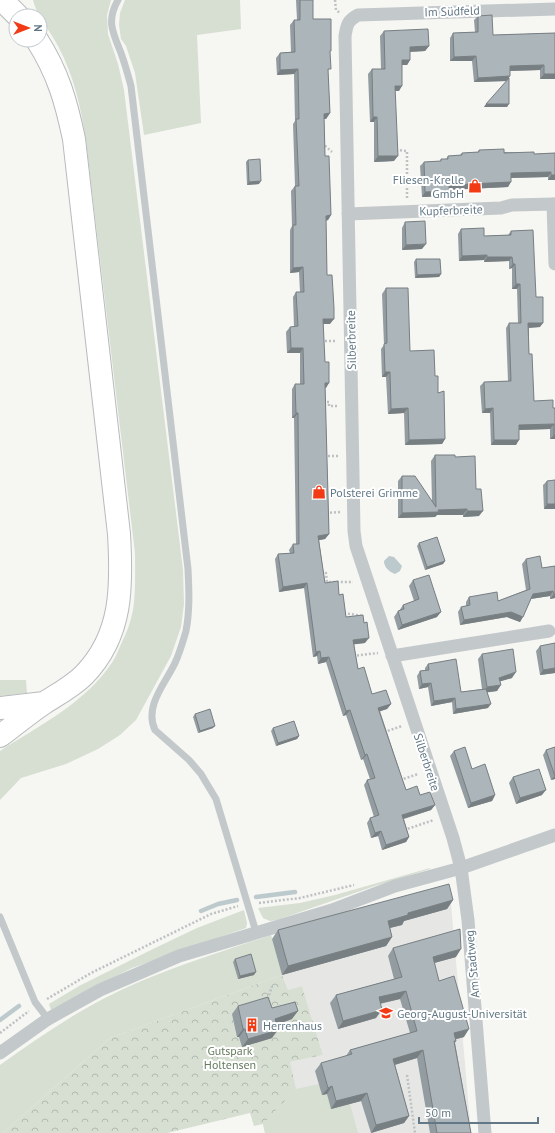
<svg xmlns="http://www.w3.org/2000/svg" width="555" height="1133" viewBox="0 0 555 1133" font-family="'PT Sans',sans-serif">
<defs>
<pattern id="park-crowns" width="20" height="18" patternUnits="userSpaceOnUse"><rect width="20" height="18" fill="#d7ded2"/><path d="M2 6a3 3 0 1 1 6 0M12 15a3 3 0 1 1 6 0" fill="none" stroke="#b2b9b0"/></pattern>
</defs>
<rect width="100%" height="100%" fill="#f6f6f2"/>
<path fill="#e6e7e5" d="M450,892l21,241h-206l-2,-9 27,-62 33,-7 -21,-69 -14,4 -6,-15 -10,-36z"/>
<path fill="#d7ded2" d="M33,0h78l-4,15 1,19 10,30 6,26 59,480 1,34 -3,23 -10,29 -35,64 -16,15 -22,14 -32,15 -45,14 -21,22v-49c39,-25 88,-50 113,-90 4,-6 6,-13 9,-19 5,-10 9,-21 11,-32 3,-19 2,-38 2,-57l-49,-412c-5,-34 -12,-65 -28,-95 -8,-16 -21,-29 -25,-46z
M125,0h115l1,29 -44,6 4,88 -57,12 -9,-62 -9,-27 -5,-7 -2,-14 1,-12z
M0,680h26l1,13 -27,3z
M430,868v1l-55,17 -98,34 -7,1 -7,-3 -5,-10 42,-5 35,-8z
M244,910l3,13 -1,5 -114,40 -81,42 -2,-6 30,-18 74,-37 44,-21z
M271,935l11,40 -172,63 -107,95h-3v-68c34,-24 68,-48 105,-67 53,-27 111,-44 166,-63z
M319,1084l3,11 24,-6 12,44h-93l-2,-9 33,-35z"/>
<path fill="url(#park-crowns)" d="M282,975l6,15 14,-4 21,69 -33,7 6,27 -33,35 -9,2 -4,-13 -83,20h-164l107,-95z"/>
<path fill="#bcc9cd" d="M389,556l5,1 8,9 -2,5 -5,3c-6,-2 -11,-7 -11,-13z"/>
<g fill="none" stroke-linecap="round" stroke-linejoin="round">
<path stroke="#bcc9cd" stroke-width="4.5" d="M256,897l39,-5
M201,911l17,-7 19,-4
M0,1020l19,-14"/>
<g stroke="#b7bbbe" stroke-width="24">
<path id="highway" d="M2,0l16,16
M0,708l44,-5
M0,736c15,-11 29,-23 44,-33 14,-9 28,-16 40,-28 39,-40 38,-90 35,-141l-45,-395c-8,-38 -16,-66 -37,-99"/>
</g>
<path stroke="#bec1c3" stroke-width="2.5" stroke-dasharray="2 2" stroke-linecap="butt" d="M335,0l1,10 4,3
M322,143l10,9
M396,150l11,1v47
M321,341h15
M323,402h6v4h9
M324,456h15
M326,513l15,-1
M321,574l5,-1 1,9h26
M344,613l19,3
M353,656l25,-3
M384,732l18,-6
M400,780l18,-6
M404,830l30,-10
M259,903l41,-5 54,-13
M47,999l44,-26 120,-59 27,-8
M268,999l4,-13
M0,1033l29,-22
M407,1075l8,58"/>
<path stroke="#c3c8cb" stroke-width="7" d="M118,0c-12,21 -5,33 3,53 4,11 7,22 10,33l57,483c1,21 2,41 -2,62 -3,10 -6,21 -11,32 -10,21 -31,43 -20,67l34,30 12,14 15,25 40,133
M0,917l35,85 13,17"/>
<path stroke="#c3c8cb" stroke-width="13" d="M553,204l2,60
M348,214l153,-6 11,-3 43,-1
M392,656l157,-25
M0,1053l48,-34 52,-29 79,-34 153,-46 63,-24 66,-18 94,-33
M485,1133l-17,-213 -7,-52 -8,-30 -97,-292 -2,-15 -9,-495c2,-11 2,-15 13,-21l197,-6"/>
<use href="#highway" stroke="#fff" stroke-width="22"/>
</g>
<path fill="#939ca0" d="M296,0h17v19l17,34 -2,19 2,41 -4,6h-2l1,37 6,59 -3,5 -2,1 1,54 3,49h-7l3,64h-1l4,146 -4,5 -6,1 6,43 14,12 7,22 19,26 -11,1 4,25 14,25 19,10 -4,5 -7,2 26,79 14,5 15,10 -4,5 -27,9 5,18 -3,5 -24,8 -4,-14 -7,2 -4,-15 3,-5 4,-1 -10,-32 3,-5 3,-1 -7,-20 -2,1 -15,-45 -3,1 -17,-54 -8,2 -1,-8 -4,1 -9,-69 -25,4 -4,-33 3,-5 12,-1 -1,-3 4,-6h3l-2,-126h-2v-29l3,-5h5v-31h-13l-1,-21 4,-5h4l-1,-30 3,-5h4l-1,-20 -9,1v-43l2,-4 -1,-35 4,-5 -2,-62 2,-3 -1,-47 -17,1 -1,-17 4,-5 11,-1 -1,-27 4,-5h3z
M478,16l15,19 62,-2v46h-15v-9l-30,1 -2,8 -1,28h-23l23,-26 -33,1 -2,-21h-22v-23l3,-5 22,-1 -1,-12z
M384,31l45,15 -4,5 -15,1v8l-3,5h-5l-3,26h-4l-1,70 -20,1v-40h-4l-2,-48 4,-5h9l-1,-33z
M479,150l55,4 21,-1v27h-7v-3l-37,1 -3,9 -59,3 -3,6 -24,1 -2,-31 4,-4 16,-1 1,-2h5l2,-3 12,-1 2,-2 16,-1z
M248,160l11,24 -12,1 -1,-23z
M405,222l17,27 -20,1v-22z
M461,229l23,7 24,-1 3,-4 25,66 4,30 -11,1v26l5,47 19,7 2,31h-5v-10l-31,1 -3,15h-25l-1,-32h-8l-2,-27 4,-4 24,-1 -2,-53 3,-5h9l-1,-34h-5v-21l-3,1v-8l-25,1v-2l-25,1 -1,-27z
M416,259l25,15 -2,3 -24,1 -1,-16z
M386,288l24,63 25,25 3,17 7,46 -3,5 -37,1 -1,-32 -16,1 -2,-37h-4l-1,-28 3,-4 -2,-51z
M435,455l20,2 21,32 3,27 -16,1v-2h-26l-2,2 -37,1v-37l4,-5 30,25 -1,-40z
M555,480v29h-11l-1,-24 4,-4z
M419,543l26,18 -2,3 -18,6 -8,-24z
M526,559l16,9 13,-2v32l-5,1v-3l-19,3 -11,23 -13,-5 -47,8 -2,-13 3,-5 5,-1v-4l3,-5 29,4 28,-11 -4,-26z
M413,580l24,37 -39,13 -4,-13 4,-6h1l4,-6 11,-4 -5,-15z
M555,643v30l-15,2 -4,-24 4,-5z
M482,654l30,24 -12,3 -3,10 -10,1 1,16 -35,6 -1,-12 -21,4 -3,-19 -9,2 -2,-13 3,-5 5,-1v-2l3,-4 33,28 21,-3 -4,-30z
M195,714l18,14 -15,5 -5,-16z
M273,728l26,8 -2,3 -21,7 -5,-15z
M555,747v32l-4,1 -8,-25 3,-5z
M454,751l18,18 23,26 -3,6 -24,7 -18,-52z
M513,777l29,18 -26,9 -7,-21z
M453,900l-6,9 -43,12 -2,4 -12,3 2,9 -6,9 -104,29 -10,-36 6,-9z
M393,948l63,9 -22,6 5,18 25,56 -8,2v2l-1,2 16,90h-41l-13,-75 -22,7 14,51 -5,7 -33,10 -10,-32 -30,8 -4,-15 -5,1 -7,-24 6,-8 25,-7 4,-6 60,-17 -10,-34 -20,5 -4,14 -38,11 -8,-26 6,-8 58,-16 -6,-23z
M235,959l19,16 -16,4 -5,-17z
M238,1006l34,2 20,11 -16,6 -4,13 -30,9 -3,-10h-2l-5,-23z"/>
<path fill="#787f82" d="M429,46l-4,5 -19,1 4,-5z
M476,56l-4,5h-22l4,-4z
M402,60h8l-3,5h-9z
M544,65l-4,5 -33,1 3,-5z
M298,69l-4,5 -17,1 3,-5z
M544,74h11v5h-15z
M510,76l-3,5 -33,1 4,-4z
M395,86h7l-3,5h-8z
M486,104h23l-2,3h-23z
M330,113l-4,6h-6l4,-5z
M373,117h4l-3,5h-4z
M378,156h20l-4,5 -20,1z
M551,172l-3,5 -41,1 4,-5z
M551,175h4v5h-7z
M261,181l-2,3 -12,1 2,-3z
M511,182l-3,5 -62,3 3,-5z
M449,191l-3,5 -24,1 3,-5z
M331,215l-3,5 -6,1 4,-5z
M426,244l-4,5 -20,1 4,-5z
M487,255l-3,5 -25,1 3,-5z
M487,257h25l-3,4 -25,1z
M513,264h2l-3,4 -3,1z
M303,267l-4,5 -9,1 3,-5z
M441,274l-2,3 -24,1 2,-3z
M516,284h4l-3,5h-5z
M323,319h11l-4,5h-10z
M528,323h15l-3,4 -15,1z
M291,348h12l-3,5h-13z
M385,372h5l-4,5h-4z
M325,383h4l-3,5h-5z
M408,408l-4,5 -16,1 3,-5z
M493,408l-3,5h-8l3,-4z
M296,413h2l-4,5h-2z
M554,424l-4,5 -34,1 3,-5z
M554,435h1v4h-5z
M445,439l-3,5 -37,1 4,-5z
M494,440h25l-3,5h-25z
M547,504h8v5h-11z
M467,509l-4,6h-26l-2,2 -37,1 4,-5 36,-3z
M467,511h16l-4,5 -16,1z
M329,534l-4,5 -10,2 3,-5z
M445,561l-2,3 -18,6 2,-3z
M307,583l-3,5 -25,4 4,-5z
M553,591l-3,5 -20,3 3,-5z
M554,594h1v4l-5,1z
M441,612l-4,5 -39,13 4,-5z
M511,612l12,5 -3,5 -13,-5 -47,8 4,-5z
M369,638l-4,5 -16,2 4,-5z
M320,651l-3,5 -4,1 3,-5z
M329,657l-3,5 -8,2 3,-6z
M555,668v5l-15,2 3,-5z
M516,672l-4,6 -17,5 4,-5z
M431,683l-3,4 -9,2 3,-5z
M501,685l-4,6 -14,2 4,-6z
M455,698l-3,4 -21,4 3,-5z
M391,704l-4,5 -12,4 3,-5z
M491,704l-3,4 -35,6 3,-5z
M350,710l-4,5 -3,1 3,-5z
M215,726l-2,2 -15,5 2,-2z
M299,736l-2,3 -21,7 2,-3z
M367,754l-4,5 -2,1 4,-5z
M555,776v3l-4,1z
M546,790l-4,5 -26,9 4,-6z
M495,795l-3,6 -24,7 3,-5z
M435,805l-4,5 -32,10 3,-5z
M381,831l-3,5 -7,2 4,-5z
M409,837l-3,5 -24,8 4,-5z
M453,900l-6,9 -43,12 -2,4 -21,5 7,-9 20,-8z
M392,937l-6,9 -104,29 6,-9z
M461,949l-5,8 -29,8 6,-8z
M256,972l-2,3 -16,4 2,-3z
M406,991l-6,8 -27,6 6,-8z
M382,1010l-6,8 -38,11 5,-8z
M298,1011l-6,8 -23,8 6,-8z
M243,1029h2l-6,8h-2z
M469,1029l-5,8 -15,4 5,-8z
M278,1030l-6,8 -30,9 6,-8z
M423,1050l-6,8 -30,9 6,-8z
M332,1086l-5,8 -5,1 6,-7z
M367,1093l-6,8 -30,8 5,-8z
M409,1116l-5,7 -33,10 5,-8z"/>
<path fill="#abb5ba" stroke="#787f82" d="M300,0h13v19h18v32h-1l1,18h-3l2,44 -6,1 1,42h4l2,59 -5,1 1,59h5l2,33v11h-11l2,43h4v21h-4l4,151 -11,2 7,47 13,-2 1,14 4,-1 3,23 17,-2 1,8 3,-1 2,16 -16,2 5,29 6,-2 8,27 14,-4 5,14 -13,4 28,82 11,-4 3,9 10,-3 5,13 -33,10 7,22 -23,8 -5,-14 -6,2 -5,-15 9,-3 -12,-35 8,-2 -8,-24 -2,1 -15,-45 -4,1 -17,-54 -8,1 -1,-7 -4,1 -9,-69 -24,4 -5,-33 16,-1 -1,-9h6l-1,-131h-2l-1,-29h9l-1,-36h-12l-1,-21 8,-1 -2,-34h8l-1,-25 -10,1v-43h3l-1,-39h4l-3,-67h3l-1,-50 -18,1v-17l15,-1 -1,-32h6z
M492,15l1,20 62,-2v41h-11v-9l-34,1v10l-32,2 -2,-22 -22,1 -1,-24 25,-1v-16z
M428,29l1,17 -19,1v13h-8v26h-7l3,70h-20l-1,-39h-4l-1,-48h13l-1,-38z
M509,78v26h-23z
M504,149v4l30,-1v2l21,-1v22h-4v-3l-40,1v9l-62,3v6l-24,1 -1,-30 17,-1v-2h7v-3l14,-1v-2l17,-1v-2z
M260,159l1,22 -12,1 -1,-22z
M425,221l1,23 -20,1 -1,-23z
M484,228v8l27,-1v-4l22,-1 3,67h7v26h-15l1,31h3l2,47 19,-1v8h2v27h-1v-11l-35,1v15h-25l-1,-32 -8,1 -1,-27 27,-1 -2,-58h12l-1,-39h-4l-1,-20h-2l-1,-7h-25v-2l-25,1 -1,-27z
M416,259h24l1,15 -24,1z
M386,288h22l2,63 24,-1 1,26h3v17l6,-2 1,48 -36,1 -1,-32 -17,1 -1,-37h-5l-1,-28 3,-1z
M435,455h20v2l20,-1 1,33h5l2,22h-16v-2l-29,1 1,2 -37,1v-37h13l21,31z
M555,480v24h-8v-23z
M437,537l8,24 -18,6 -8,-24z
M540,556l2,12 13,-2v28h-1l-1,-3 -20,3 -10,23 -12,-5 -47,8 -3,-13 9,-2 -1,-8 28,-5 1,9 32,-12 -4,-30z
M429,575l12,37 -39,13 -4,-14 6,-2 -1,-4 16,-6 -6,-19z
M555,643v25l-12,2 -3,-24z
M513,649l3,23 -17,6 2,7 -14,2 -5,-33z
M456,659l5,33 25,-3 5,15 -35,5 -1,-11 -21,3 -3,-18 -9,1 -2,-13 9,-1 -1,-6z
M210,709l5,17 -15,5 -5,-17z
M294,721l5,15 -21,7 -5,-15z
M465,747l7,22 13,-5 10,31 -24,8 -17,-52z
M555,747v29l-9,-26z
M539,769l7,21 -26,8 -7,-21z
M449,884l4,16 -45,13v2l-20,6 4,16 -104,29 -10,-36z
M460,929l1,20 -28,8 6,24 15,-5 15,53 -15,4 2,8h-2l17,92h-34l-14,-83 -30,9 16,57 -33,9 -9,-32 -31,8 -4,-15 -4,2 -7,-25 31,-9 -2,-4 67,-19 -11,-40 -27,6 3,13 -39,11 -7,-26 66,-18 -9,-29z
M251,954l5,18 -16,4 -5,-17z
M268,997l4,11 23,-6 3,9 -23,8 3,11 -30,9 -3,-10h-2l-5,-23z"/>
<defs>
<g id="shop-bare" transform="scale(1.08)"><path d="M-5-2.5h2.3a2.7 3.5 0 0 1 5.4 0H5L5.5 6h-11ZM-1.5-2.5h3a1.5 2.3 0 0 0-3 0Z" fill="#f23b15" stroke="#fff" stroke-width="2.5" paint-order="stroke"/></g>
<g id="university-bare" transform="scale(1.08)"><path d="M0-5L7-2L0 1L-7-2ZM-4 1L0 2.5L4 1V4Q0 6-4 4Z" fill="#f23b15" stroke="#fff" stroke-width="2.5" paint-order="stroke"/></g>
<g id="building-bare" transform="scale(1.08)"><path d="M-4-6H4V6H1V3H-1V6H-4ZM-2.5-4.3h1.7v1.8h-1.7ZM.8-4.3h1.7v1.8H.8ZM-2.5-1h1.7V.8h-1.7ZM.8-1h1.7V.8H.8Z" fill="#f23b15" stroke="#fff" stroke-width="2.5" paint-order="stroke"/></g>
</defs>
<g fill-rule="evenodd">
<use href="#shop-bare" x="475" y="186"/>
<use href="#shop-bare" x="319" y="492"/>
<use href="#university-bare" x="386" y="1013"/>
<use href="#building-bare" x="252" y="1025"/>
</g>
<g text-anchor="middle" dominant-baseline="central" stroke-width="4" stroke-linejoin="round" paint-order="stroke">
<g font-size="12" fill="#627886" stroke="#fff">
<text transform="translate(452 11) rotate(-2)">Im Südfeld</text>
<text transform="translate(451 210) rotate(-2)">Kupferbreite</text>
<text transform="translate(351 340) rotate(-91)">Silberbreite</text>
<text transform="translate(427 762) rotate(72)">Silberbreite</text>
<text transform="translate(472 964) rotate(-95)">Am Stadtweg</text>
</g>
<g font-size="12" fill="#627886" stroke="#fff" text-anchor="start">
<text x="464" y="179" text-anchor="end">Fliesen-Krelle<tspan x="464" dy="14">GmbH</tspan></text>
<text x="330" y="492">Polsterei Grimme</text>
<text x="397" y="1013">Georg-August-Universität</text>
<text x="263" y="1025">Herrenhaus</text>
</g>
<g font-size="12" fill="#687c61" stroke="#fff">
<text x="230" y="1050">Gutspark<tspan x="230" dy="14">Holtensen</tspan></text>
</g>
</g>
<g transform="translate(28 28) rotate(90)"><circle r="19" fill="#ffffff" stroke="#c0c9cf"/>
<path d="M0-3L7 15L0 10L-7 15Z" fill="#f23b15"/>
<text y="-6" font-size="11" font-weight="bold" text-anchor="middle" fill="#627886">N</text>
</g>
<path d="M419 1117v6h119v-6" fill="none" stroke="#627886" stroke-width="2"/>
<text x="425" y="1117" font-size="12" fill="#627886" stroke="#ffffff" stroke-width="3" paint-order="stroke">50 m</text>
</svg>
